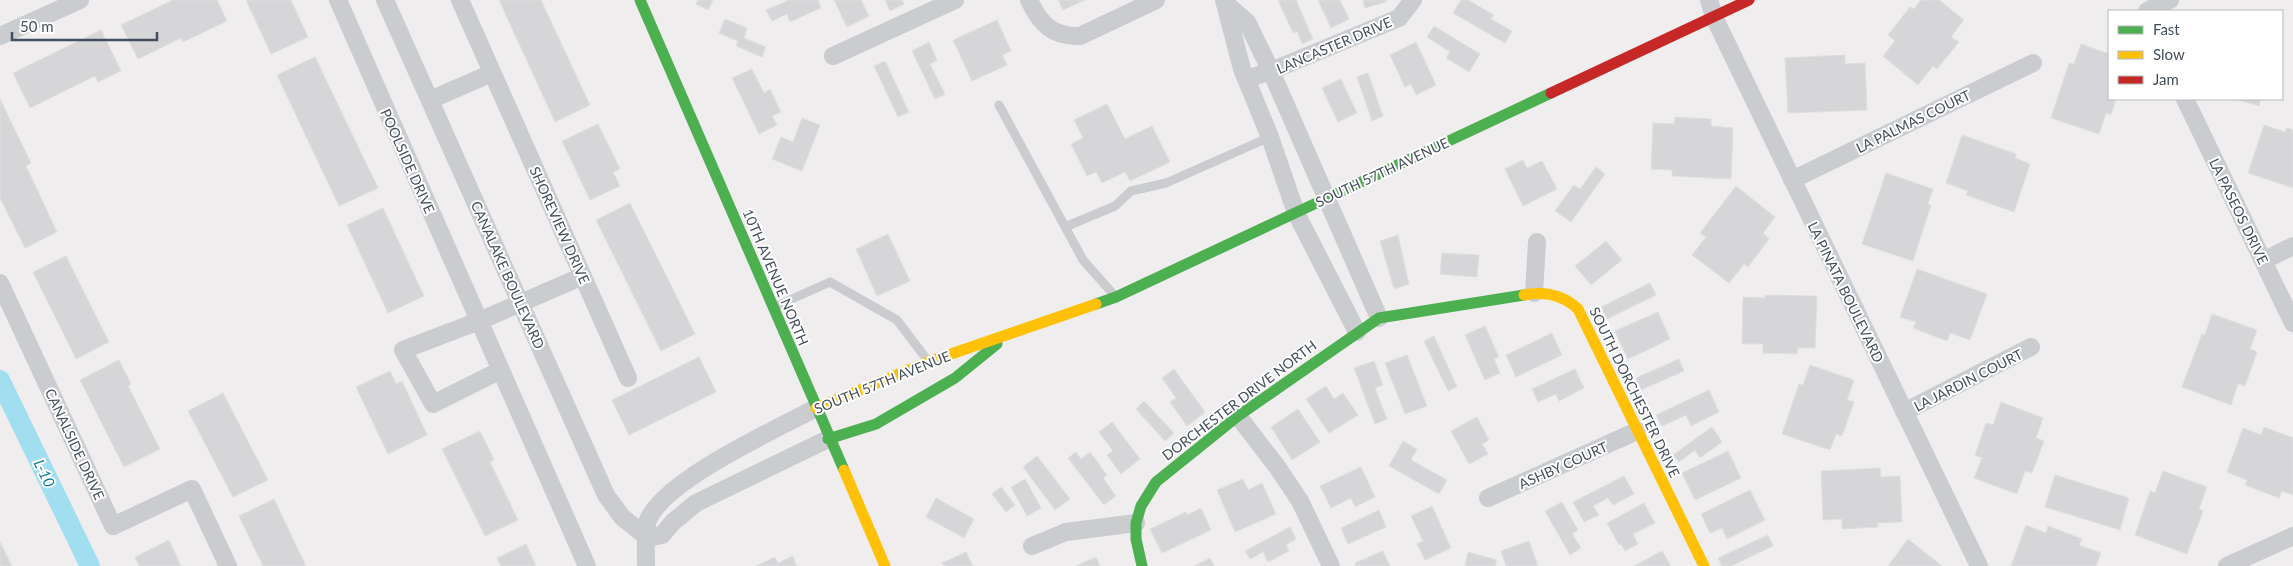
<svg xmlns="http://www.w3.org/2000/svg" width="2293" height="566" viewBox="0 0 2293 566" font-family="Lato,sans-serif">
<rect width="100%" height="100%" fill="#efeded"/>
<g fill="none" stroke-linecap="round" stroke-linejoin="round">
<path stroke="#a1def0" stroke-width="20" d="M0,380l90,186"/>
</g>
<path fill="#d6d5d7" stroke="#e0dfe0" d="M173,0h44l10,21 -44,21 -2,-4 -43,21 -17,-34z
M246,0h45l17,37 -37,17z
M499,0h42l49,105 -35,17z
M698,0h15l-5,10 -12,-6z
M789,0h29l3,8 -31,14 -3,-8 -15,7 -6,-11z
M834,0h27l8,16 -22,11z
M885,0h17l2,4 -14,7z
M1058,0h27l-22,10z
M1278,0h18l17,39 -11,5 -5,-13 -4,2z
M1318,0h22l9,19 -18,9z
M1363,0h23v2l-21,6z
M1461,0h7l26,15 -3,4 21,12 -7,12 -52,-30z
M1921,0h18l25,20 -13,17 8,5 -22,27 -4,-3 -15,19 -35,-29 12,-15 -7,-6 22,-28 4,2z
M725,19l22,9 -3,10 22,9 -4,10 -26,-11 2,-5 -19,-8z
M997,20l14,31 -9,4 5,10 -35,16 -19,-41z
M1434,26l46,28 -11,18 -23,-14 4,-6 -23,-15z
M101,30l20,41 -23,11 -3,-6 -65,32 -17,-35z
M929,42l8,18 -7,4 15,30 -10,5 -23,-48z
M1416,42l20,43 -20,10 -5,-11 -6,3 -15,-32z
M2081,44l28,10v45h7l-5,16 -5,-2 -7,21 -48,-16 18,-55 5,1z
M1845,55v9l20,-1 2,47 -79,3 -3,-55z
M315,57l63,131 -39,18 -62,-131z
M885,61l24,51 -11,5 -24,-51z
M752,69l12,24 6,-4 11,23 -9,4 5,9 -18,9 -27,-56z
M1368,73l15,43 -11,5 -15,-44z
M1341,79l16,34 -19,9 -16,-34z
M0,99l31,64 -5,3 31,66 -32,16 -25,-50z
M2234,99h27l-2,7z
M1107,104l18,35 27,-13 18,36 -40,19 -5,-9 -23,11 -6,-11 -9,4 -16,-32 12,-6 -9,-18z
M1675,117l36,2v7l22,2 -2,51 -59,-3v-6l-21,-1 2,-46 21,1z
M802,118l18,7 -18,46 -30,-12 9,-22 12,5z
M598,124l22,45 -7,3 7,14 -30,14 -28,-59z
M2264,125l21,7 2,-4 6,2v58l-45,-15z
M1962,135l54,19 -1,4 15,6 -16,48 -48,-17 2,-4 -22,-8z
M1523,160l4,8 15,-7 15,28 -34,17 -18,-37z
M1596,167l9,7 -34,48 -16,-11 19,-26 6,4z
M1886,173l47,16 -5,15 3,1 -18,56 -51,-17z
M1736,186l39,31 -12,16 6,6 -21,28 -4,-3 -15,19 -37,-28 14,-18 -6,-4z
M630,203l65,131 -34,17 -65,-131z
M383,208l41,88 -36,17 -41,-88z
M888,234l22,47 -33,15 -21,-47z
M1398,235l11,49 -15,5 -14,-48z
M1606,241l16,19 -31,25 -16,-19z
M1442,253l37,2 -2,22 -37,-3z
M66,256l43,86 -33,17 -43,-87z
M1917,269l70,25 -17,46 -20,-7 -3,8 -34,-13 3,-6 -16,-5z
M1650,283l6,12 -49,24 -6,-12z
M1765,295l52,1 -2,52h-17l-1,6 -34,-1v-9h-21l1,-47 22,1z
M1658,312l12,27 -42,20 -13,-28z
M2212,314l45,16 -7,19 7,3 -12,34 -7,-2 -7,21 -49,-18 20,-53 3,1z
M1485,326l14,31 -5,2 6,14 -15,7 -20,-45z
M1552,333l10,22 -46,22 -10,-22z
M1434,336l23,51 -9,4 -24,-50z
M1407,355l20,51 -22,8 -20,-51z
M699,357l17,35 -87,43 -17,-35z
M1679,359l5,12 -43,19 -5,-12z
M119,360l12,24 -3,2 32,63 -36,18 -44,-87z
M1374,361l9,24 -8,3 12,31 -12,5 -21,-56z
M1810,365l44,15 -7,20 7,2 -12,34 -6,-2 -6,16 -48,-16 17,-50 4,1z
M1174,369l31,43 -18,14 -17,-24 6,-4 -14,-20z
M1575,369l9,19 -25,13 -3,-7 -18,8 -6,-13z
M390,371l6,13 6,-3 25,54 -39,19 -32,-67z
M1326,386l8,13 9,-6 15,22 -29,18 -23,-34z
M1709,390l10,22 -28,14 -5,-11 -24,11 -6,-11z
M223,393l45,87 -35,17 -45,-86z
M1144,401l30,32 -9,8 -29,-32z
M2001,402l42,16 -7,20 8,3 -12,32 -7,-2 -8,23 -43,-16 8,-20 -7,-3 11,-32 7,2z
M1298,409l22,33 -28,18 -21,-33z
M1477,417l12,23 -7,4 6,10 -19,10 -18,-33z
M1112,422l28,37 -19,15 -14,-19 6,-4 -14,-19z
M1712,427l10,15 -22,16 -5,-8 -16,12 -6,-7z
M2264,427l29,11v57l-11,-4 -3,7 -34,-13 2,-5 -20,-8 16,-44 18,7z
M480,431l14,29 -4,2 28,58 -33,16 -43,-87z
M1403,441l14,8 -6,11 36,20 -8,14 -50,-28z
M1728,451l13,27 -46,22 -13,-27z
M1076,452l5,7 9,-7 17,23 -4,3 13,18 -12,9 -36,-47z
M1037,456l33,43 -15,11 -32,-43z
M1361,467l14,30 -20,10 -4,-9 -20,10 -11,-22z
M1880,468l1,9 19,-1 2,46 -25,1 1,4 -36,2v-10l-19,1 -2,-49z
M2163,471l44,16 -8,22 4,2 -16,43 -52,-19 15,-44 5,2z
M2055,475l74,23 -9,32 -75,-23z
M1624,476l10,18 -21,11 -5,-7 -15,8 6,9 -15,7 -11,-20z
M1025,479l16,29 -14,8 -16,-29z
M1243,479l5,11 14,-7 14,31 -41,18 -18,-42z
M1001,487l14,18 -9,7 -14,-18z
M1750,490l15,30 -38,19 -5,-11 -12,5 -9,-19z
M936,498l38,21 -10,19 -38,-21z
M274,499l32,67h-43l-24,-50z
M1562,502l16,28 -6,4 9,14 -11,7 -25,-44z
M1644,503l11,20 -22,11 5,10 -13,7 -4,-7 -2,1 -12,-22z
M1432,506l19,42 -26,12 -8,-16 6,-3 -12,-25z
M1201,508l10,22 -49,23 -12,-24 36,-17 1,3z
M1379,510l7,17 -38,17 -7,-16z
M2026,525l20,8 2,-7 34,13 -3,6 22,8 -5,13h-85z
M1290,527l6,12 -10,6 3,6 -21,11 -5,-10 -13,7 -5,-8z
M1768,535l5,11 -42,20h-9l-4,-8z
M1908,539l34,27h-54z
M169,540l12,26h-42l-4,-9z
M1529,541l9,25h-32l-5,-15z
M0,542l12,24h-12z
M526,544l10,22h-35l-4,-8z
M1383,551l7,15h-34l-1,-3z
M1662,551l9,15h-37z
M966,552l7,14h-29l-2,-3z
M1468,552l29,8 -2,6h-30z
M793,556l4,10h-41l19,-9 3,6z
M1096,557l4,9h-24z
M1210,558l4,8h-20z"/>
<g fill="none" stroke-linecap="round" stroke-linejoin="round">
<path stroke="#cacccf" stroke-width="9" d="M999,105l84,155 31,35
M1065,227l50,-21 16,-15 35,-8 104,-46
M774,307l56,-25 67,38 31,41"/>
<path stroke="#cacccf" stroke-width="18" d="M338,0l249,566
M385,0l221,495 16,22 26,21
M460,0l168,378
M1029,0c11,24 24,37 51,36l76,-36
M1224,0l18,69 28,68 26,76 61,119
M1709,0l5,17 265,549
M1225,3l22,19 24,49 108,247
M2147,11l23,-11
M0,36l80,-36
M833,56l122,-56
M1246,79l25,-8 128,-53 14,-18
M2185,99l108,224
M430,100l62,-27
M1792,180l241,-117
M2263,261l30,-15
M0,283l113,243 79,-37 36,77
M1534,293l3,-51
M501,370l-68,34 -30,-54 76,-29 104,-45
M1904,412l127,-65
M1238,416l40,52 22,33 31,65
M1488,498l149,-67
M648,538l14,-3 11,-13 23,-19 132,-64
M1032,546l34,-14 70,-9
M646,566c0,-9 -1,-38 2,-46 18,-41 127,-90 168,-112
M2227,566l66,-30"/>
<path stroke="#4caf50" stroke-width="11" d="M640,0l204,470
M1096,304l20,-7 435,-204
M828,439l48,-15 79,-46 42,-34
M1142,566l-6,-27v-16l5,-17 15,-24 82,-66 141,-98 145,-23"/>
<path stroke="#ffc107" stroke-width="11" d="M1524,295c21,-4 39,0 54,14l126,257
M816,408l112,-46 168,-58
M844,470l41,96"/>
<path stroke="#c62828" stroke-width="11" d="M1551,93l198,-93"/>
</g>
<g text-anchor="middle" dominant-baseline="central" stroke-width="4" stroke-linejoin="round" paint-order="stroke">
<g font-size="14" fill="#444f5b" stroke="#fff">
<text transform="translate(1334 45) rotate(-23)">LANCASTER DRIVE</text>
<text transform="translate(1913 121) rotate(-26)">LA PALMAS COURT</text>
<text transform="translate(408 161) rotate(66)">POOLSIDE DRIVE</text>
<text transform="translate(1382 172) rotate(-25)">SOUTH 57TH AVENUE</text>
<text transform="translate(2239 211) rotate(64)">LA PASEOS DRIVE</text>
<text transform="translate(560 225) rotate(66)">SHOREVIEW DRIVE</text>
<text transform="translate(508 275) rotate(66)">CANALAKE BOULEVARD</text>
<text transform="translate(776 277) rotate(67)">10TH AVENUE NORTH</text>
<text transform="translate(1846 292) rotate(64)">LA PINATA BOULEVARD</text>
<text transform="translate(1968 380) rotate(-27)">LA JARDIN COURT</text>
<text transform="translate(882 382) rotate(-22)">SOUTH 57TH AVENUE</text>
<text transform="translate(1635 392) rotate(64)">SOUTH DORCHESTER DRIVE</text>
<text transform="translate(1239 400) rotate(-37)">DORCHESTER DRIVE NORTH</text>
<text transform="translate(75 444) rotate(65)">CANALSIDE DRIVE</text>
<text transform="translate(1563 465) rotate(-24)">ASHBY COURT</text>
</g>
<g font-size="15" font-style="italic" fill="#047b9f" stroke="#fff">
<text transform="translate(45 473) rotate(64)">L-10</text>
</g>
</g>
<rect x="2108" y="10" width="175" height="90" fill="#ffffff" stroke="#b4b9bd"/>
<rect x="2118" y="26" width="25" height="8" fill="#4caf50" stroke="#b4b9bd"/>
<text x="2153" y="35" font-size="15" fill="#444f5b">Fast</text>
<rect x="2118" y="51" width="25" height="8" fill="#ffc107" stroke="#b4b9bd"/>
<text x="2153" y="60" font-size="15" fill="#444f5b">Slow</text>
<rect x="2118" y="76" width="25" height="8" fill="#c62828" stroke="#b4b9bd"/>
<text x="2153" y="85" font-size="15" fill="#444f5b">Jam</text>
<path d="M12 32v8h145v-8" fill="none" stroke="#444f5b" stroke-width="2.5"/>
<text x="20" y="32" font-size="15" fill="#444f5b" stroke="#ffffff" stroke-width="4" paint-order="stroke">50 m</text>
</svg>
